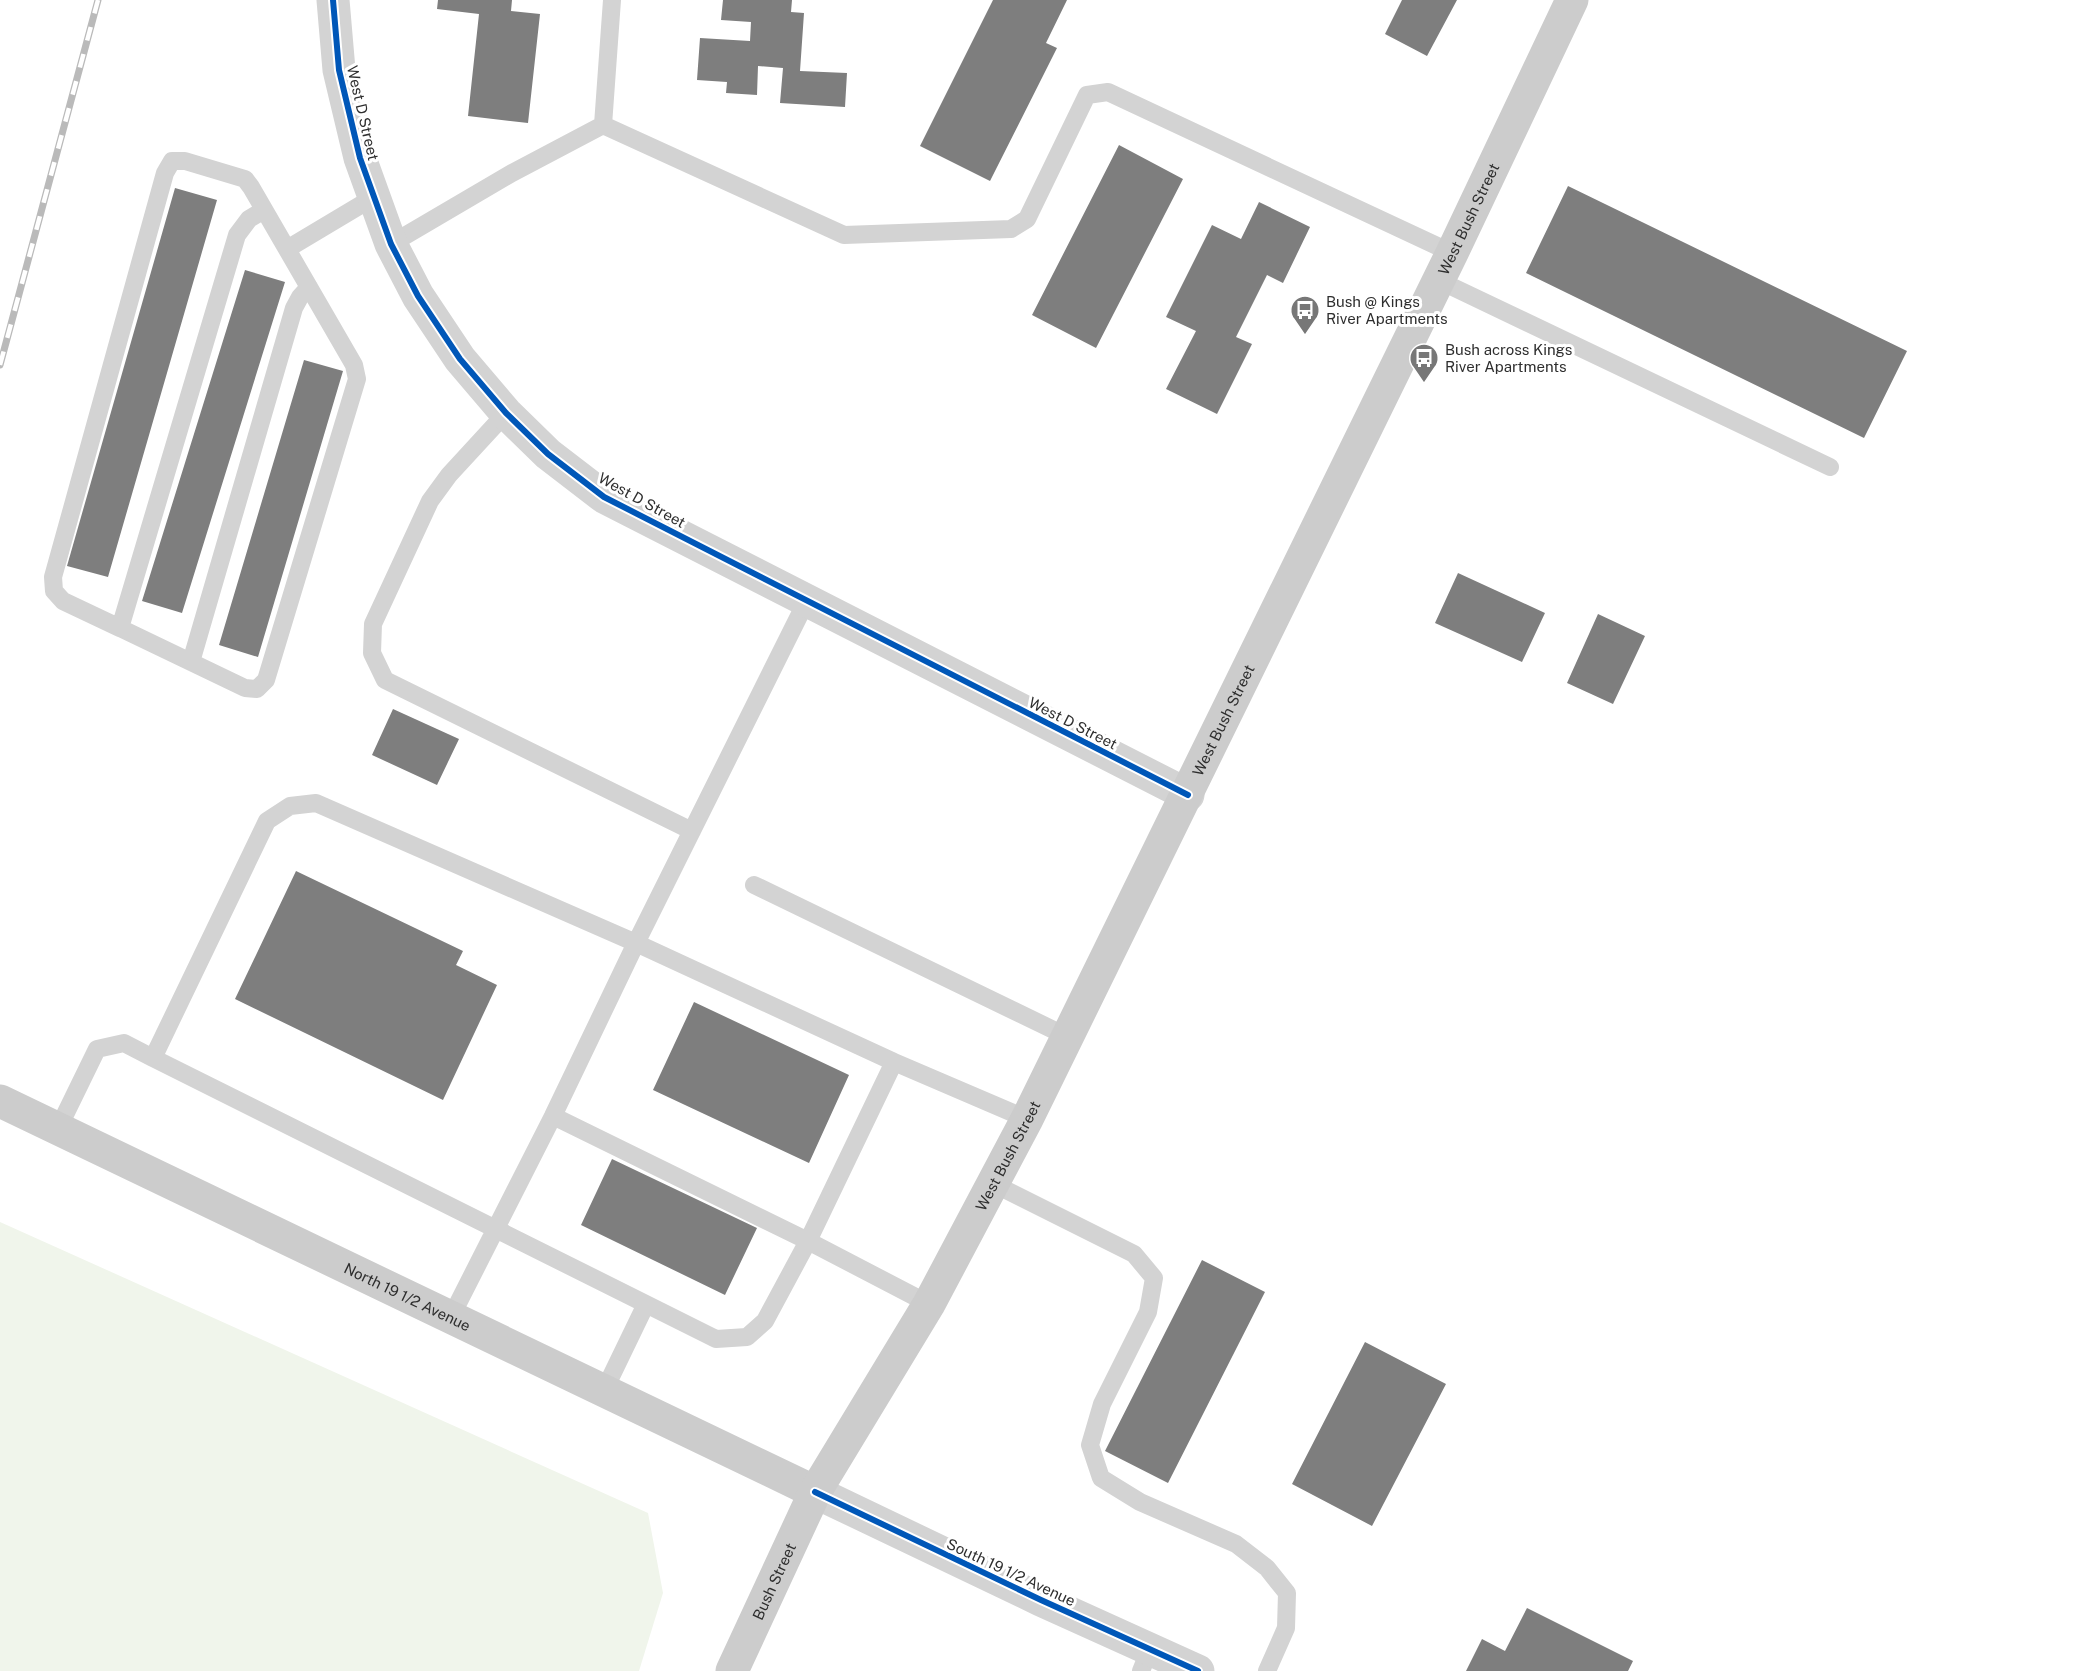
<svg xmlns="http://www.w3.org/2000/svg" width="2081" height="1671" viewBox="0 0 2081 1671" font-family="'Public Sans',sans-serif">
<rect width="100%" height="100%" fill="#fff"/>
<path fill="#f0f5eb" d="M0,1222l648,291 15,80 -24,78h-639z"/>
<path fill="#7e7e7e" d="M438,0h74l-1,11 29,3 -12,109 -60,-7 11,-102 -42,-5z
M723,0h69l-1,12 13,1 -4,58 47,2 -2,34 -65,-4 3,-35 -25,-2 -1,29 -31,-2 1,-11 -30,-2 3,-42 50,3 1,-19 -30,-2z
M993,0h74l-21,43 11,5 -67,133 -70,-35z
M1402,0h55l-30,56 -42,-22z
M1119,145l64,34 -87,169 -64,-33z
M1568,186l339,165 -43,87 -338,-165z
M175,188l42,12 -109,377 -41,-11z
M1259,202l51,25 -27,56 -16,-8 -31,62 16,7 -35,70 -51,-25 30,-58 -30,-14 46,-92 29,14z
M245,270l40,12 -103,331 -40,-12z
M304,360l39,11 -85,286 -39,-12z
M1458,573l87,40 -23,49 -87,-39z
M1598,614l47,22 -32,68 -46,-21z
M393,709l66,30 -22,46 -65,-30z
M296,871l167,80 -7,14 41,20 -54,115 -208,-101z
M694,1002l155,73 -40,88 -156,-73z
M612,1159l145,69 -32,67 -144,-70z
M1202,1260l63,32 -97,191 -63,-32z
M1365,1342l81,42 -74,142 -80,-42z
M1527,1608l106,53 -5,10h-162l16,-32 23,12z"/>
<g fill="none" stroke-linecap="round" stroke-linejoin="round">
<path stroke="#d3d3d3" stroke-width="18" d="M603,125l9,-125
M391,244l121,-71 91,-48 241,110 167,-6 16,-10 60,-124 21,-3 344,161
M287,249l87,-52
M1438,280l392,187
M506,413l-57,62 -19,26 -57,123 -1,29 13,27 307,151
M120,628l-57,-27 -9,-10 -1,-14 112,-404 7,-12h13l60,18 6,8 103,178 3,14 -91,301 -9,9 -12,-1 -125,-60 117,-393 12,-16 15,-9
M191,662l103,-354 6,-11 9,-10
M754,885l314,152
M553,1116l255,125 86,-179
M58,1129l39,-80 27,-6 29,15
M992,1183l142,71 20,24 -6,34 -46,92 -12,41 11,33 39,24 96,42 31,24 20,25 -1,35 -19,43
M929,1304l-121,-63 -43,80 -18,16 -31,2 -563,-281 114,-237 23,-15 26,-3 320,140 258,119 133,57
M451,1317l102,-201 83,-173 171,-343
M604,1391l42,-87
M1141,1671l9,-22"/>
<path stroke="#d3d3d3" stroke-width="33" d="M333,0l6,70 21,88 31,86 27,52 42,63 46,54 42,41 56,43 584,298
M815,1492l226,108 157,71"/>
<g stroke="#ccc" stroke-width="33">
<path id="s1" d="M0,1101l815,391"/>
<path id="s2" d="M732,1671l83,-179 114,-188 98,-185 425,-866 120,-253"/>
</g>
<g stroke="#bababa" stroke-width="7">
<path id="rail" d="M0,365l98,-365"/>
</g>
<use href="#rail" stroke="#fff" stroke-width="4.5" stroke-dasharray="14" stroke-linecap="butt"/>
<g stroke="#fff" stroke-width="10">
<path id="cycleway" d="M333,0l6,70 21,88 31,86 27,52 42,63 46,54 42,41 56,43 584,298
M815,1492l226,108 157,71"/>
</g>
<use href="#cycleway" stroke="#0057b8" stroke-width="6"/>
</g>
<defs>
<g id="bus-pin" transform="scale(1.5)"><path d="M0 17L-7.5 6A9.5 9.5 0 1 1 7.5 6Z" fill="#777" stroke="#fff"/><path d="M-5-6H5V4H4V6H2V4H-2V6H-4V4H-5ZM-3.5-4V0h7V-4ZM-3.5 1.2v1.5H-2V1.2ZM2 1.2v1.5H3.5V1.2Z" fill="#fff"/></g>
</defs>
<g fill-rule="evenodd">
<use href="#bus-pin" x="1305" y="310"/>
<use href="#bus-pin" x="1424" y="358"/>
</g>
<g text-anchor="middle" dominant-baseline="central" stroke-width="6" stroke-linejoin="round" paint-order="stroke">
<g font-size="15" fill="#2e2e2e" stroke="#fff">
<text transform="translate(363 113) rotate(77)">West D Street</text>
<text stroke="none"><textPath href="#s2" startOffset="1629">West Bush Street</textPath></text>
<text transform="translate(642 500) rotate(29)">West D Street</text>
<text stroke="none"><textPath href="#s2" startOffset="1071">West Bush Street</textPath></text>
<text transform="translate(1073 723) rotate(27)">West D Street</text>
<text stroke="none"><textPath href="#s2" startOffset="585">West Bush Street</textPath></text>
<text stroke="none"><textPath href="#s1" startOffset="452">North 19 1/2 Avenue</textPath></text>
<text transform="translate(1011 1572) rotate(25)">South 19 1/2 Avenue</text>
<text stroke="none"><textPath href="#s2" startOffset="99">Bush Street</textPath></text>
</g>
<g font-size="15" fill="#2e2e2e" stroke="#fff" text-anchor="start">
<text x="1326" y="301">Bush @ Kings<tspan x="1326" dy="17">River Apartments</tspan></text>
<text x="1445" y="349">Bush across Kings<tspan x="1445" dy="17">River Apartments</tspan></text>
</g>
</g>
</svg>
